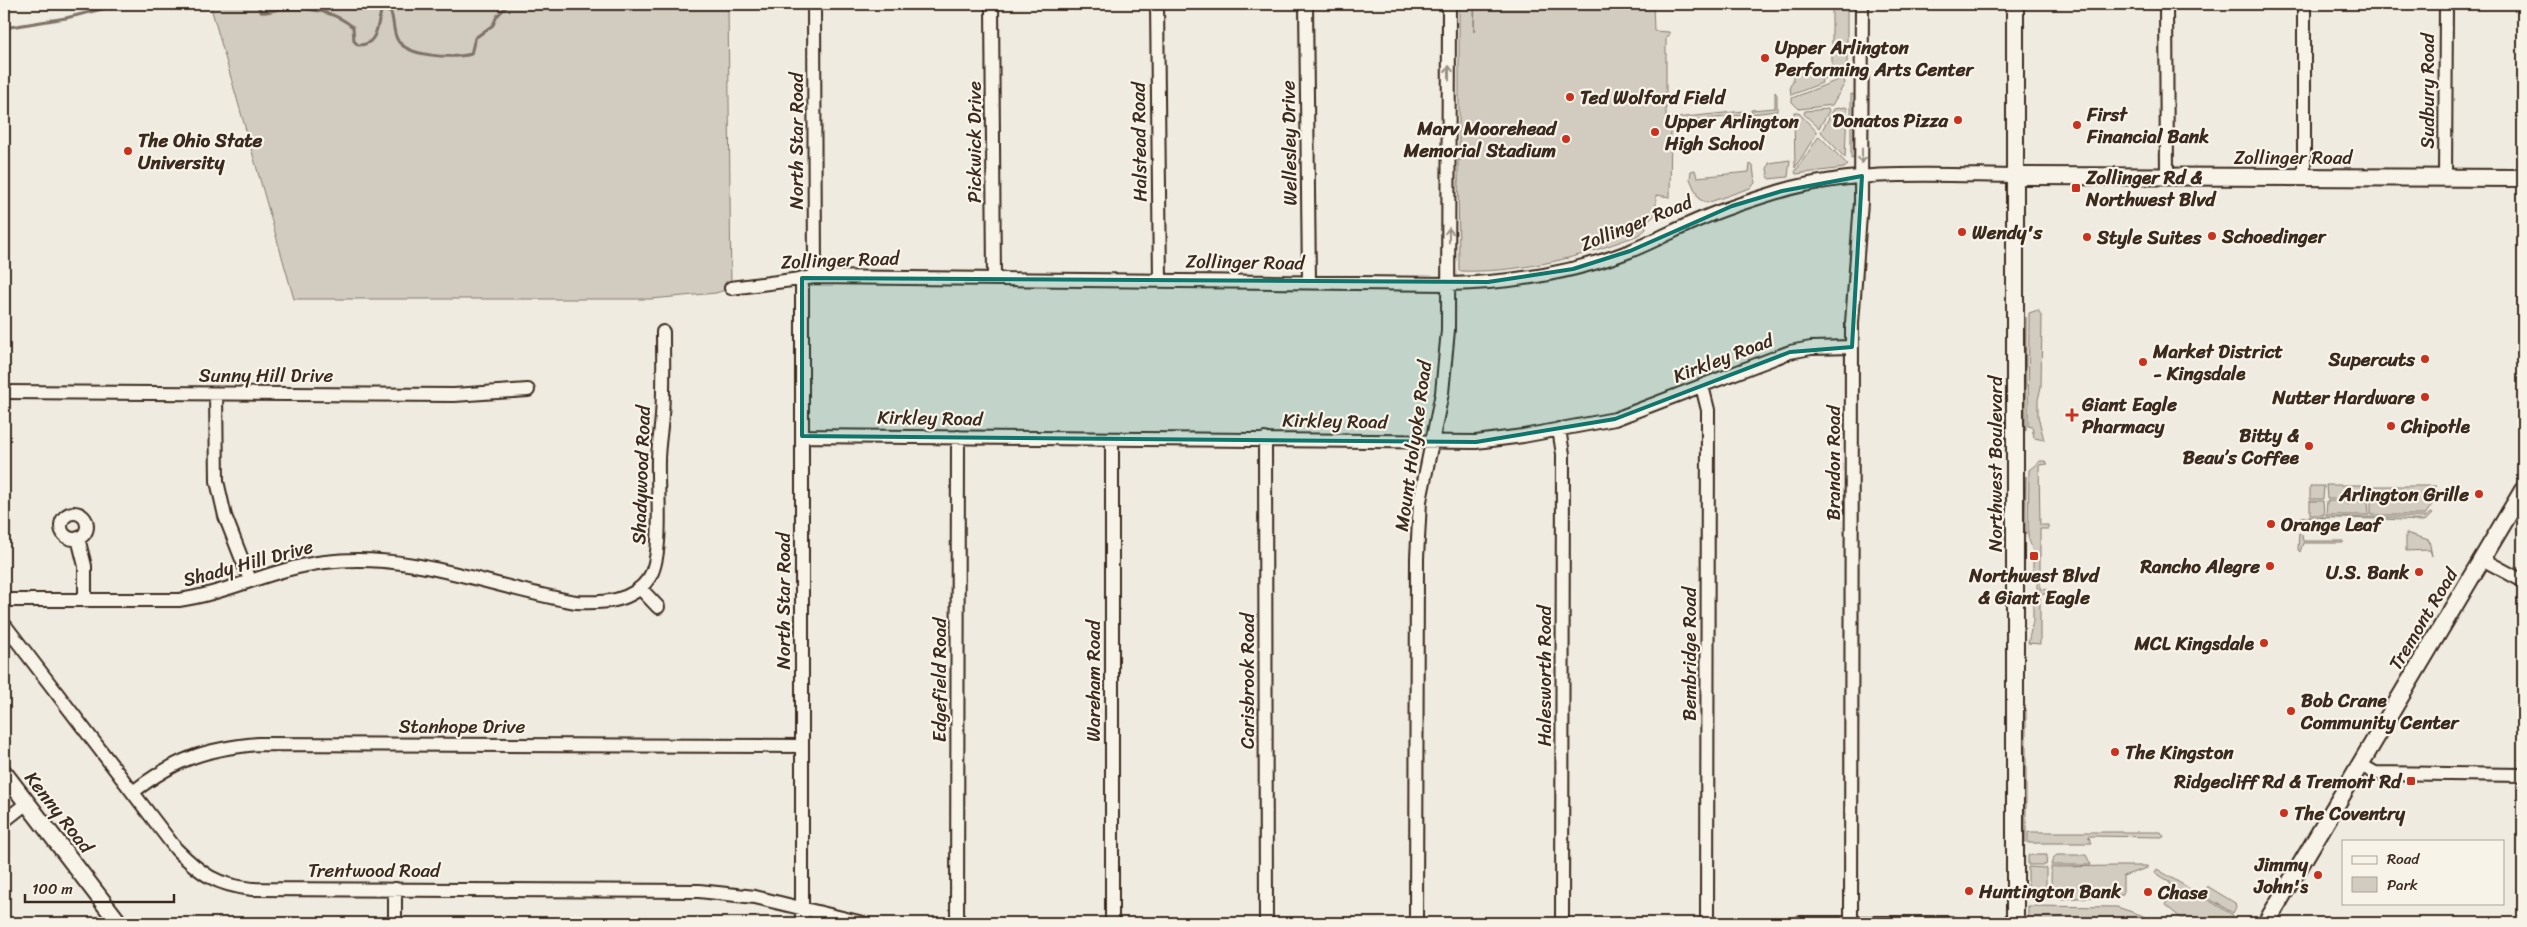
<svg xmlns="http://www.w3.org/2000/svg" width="2527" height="927" viewBox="0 0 2527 927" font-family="Sriracha,sans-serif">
<rect width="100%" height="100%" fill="#efebe0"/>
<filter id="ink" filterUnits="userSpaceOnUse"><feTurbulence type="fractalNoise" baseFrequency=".02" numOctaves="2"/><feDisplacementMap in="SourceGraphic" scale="10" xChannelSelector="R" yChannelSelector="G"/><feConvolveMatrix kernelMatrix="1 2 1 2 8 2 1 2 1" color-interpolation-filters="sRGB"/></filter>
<g filter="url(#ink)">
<path fill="#d1cbc0" stroke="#867a6f" d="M210,4h518l3,284 -15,5 -65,6h-357z
M1459,4h15v28l1,-28h178l1,27 15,1v4h-3v83l78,-8v4l-73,8 -1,74 -14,-2v19l-11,10 1,5c-6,7 -16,9 -24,12 -51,19 -108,32 -163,30l-1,-111h3v-5h-2z
M1832,4h15v69l-13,6 -2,-4 -11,5 1,3 -31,12 -1,-9 3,-4v-14l-3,-2h42z
M1843,78l2,5 -13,22 -33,4 -7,-7v-4z
M1775,92l2,3v16l-25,3 -1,-4 24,-2z
M1851,94l7,2 -4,18v44l-3,1z
M1845,107l2,1 -2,50 -24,-26 13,-23z
M1828,109l1,2 -10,17 -15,-14 1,-3z
M1794,112h4l18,19v3l-21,34z
M1819,136l29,29 -4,3 -48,6 -1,-2z
M1790,160l-2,17 -19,2 -2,-10 2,-6z
M1750,164l3,2 2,17 -5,5 -43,15 -8,-4 -9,-20 1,-8 4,-1 2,7 52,-5z
M2038,310l4,7 -1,70 -3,13v16l6,24 -10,-2 -2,-11 -4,-1 1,-113z
M2026,317v114l-2,-9z
M2040,461h5l3,3 -9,1 1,60h8v4h-8v60l9,1v4h-9v50l-12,-1 5,-22v-23l4,-1v-22h-4v-23l-5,-15 1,-67z
M2026,476v58l-2,-7z
M2326,485h43v13l-16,1 -6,-4 -5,4h-15z
M2310,486h14l-1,13h-13z
M2371,486h65l-2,15 -9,14h-54z
M2310,501h13l1,14h-14z
M2327,501h16l4,4 6,-4h15l1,14h-43z
M2430,513l2,1 -6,6 -4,1 -39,-2 -1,-2h44z
M2301,517h79l-1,2z
M2299,533l3,2 1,6h40v2h-40l-3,9 -2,-2z
M2406,533l23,7 3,16 -2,-6 -24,1z
M2026,710v133l-3,-3 1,-129z
M2028,832h133l3,5 -76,-1 4,7h-64z
M2028,855h19l-1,10h-18z
M2057,855h29l5,10h-40l2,-7z
M2116,866h31v2l-24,8v19l-61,4c-14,-5 -10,-19 -11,-32z
M2028,867l18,1v23l7,8 -25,-1z
M2157,869l76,46 -5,8h-41l-22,-18 8,-15 -4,-9 -14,-8z
M2207,886l28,17 1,4 -3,6 -27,-16z
M2028,906l89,1 24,8 14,8 -25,-2 -102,2z"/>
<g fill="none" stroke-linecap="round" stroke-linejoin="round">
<path stroke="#7e7266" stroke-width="3" d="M257,4l4,8c8,1 12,-2 20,-3 25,-2 52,1 72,18l1,14 4,4c19,1 19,-19 23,-33l4,-2 6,3c3,8 2,18 6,26 9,18 58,20 74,15l4,-16 18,-13 4,-9 12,-12
M4,28l62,-10 56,-14"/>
<g stroke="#3b2a1e" stroke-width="16">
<path id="minor" d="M814,4l1,273
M992,4l2,275
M1157,4l3,277
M1306,4l3,278
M2166,4l1,173
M2304,177v-173
M2445,178l1,-174
M802,278v645
M731,288l84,-11 633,7c62,-1 125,-11 182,-33 25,-10 48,-23 73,-33 25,-11 52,-19 78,-27 76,-22 156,-16 234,-15
M1702,386l6,24 -1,513
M4,392l450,3 74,-5
M216,394l1,87 8,35 25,64
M1559,429l4,25 -1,469
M802,436l674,6 47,-6 92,-17 175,-67 21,-4 41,-1
M1112,439v484
M1265,439l1,484
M61 526a13 13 0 1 1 26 0a13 13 0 1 1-26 0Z
M78,538l7,28v34
M2482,559l41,22
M640,588l18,19
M4,600h175c50,-7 95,-32 146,-38 87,-11 168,26 251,40 27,1 56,1 73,-24 15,-22 8,-88 9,-117 0,-15 3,-30 4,-45 2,-28 1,-56 1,-84
M4,624l172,225c25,25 40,36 76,40l447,2 56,6 108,26
M2361,765l14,8 148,2
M133,792c43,-33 71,-43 125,-48l544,2
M4,821l23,-18
M395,923v-34
M957,923l1,-486
M1416,923l1,-365 3,-57 22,-108 6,-63 1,-326
M1800,923h150
M1851,923l1,-600 9,-121 1,-198"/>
</g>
<g stroke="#3b2a1e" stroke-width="20">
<path id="major" d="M2015,4v919
M2015,176l508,2
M4,773l115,150
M2266,923l257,-433"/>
</g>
<use href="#minor" stroke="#f7f3e8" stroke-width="12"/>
<use href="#major" stroke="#f7f3e8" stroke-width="16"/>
</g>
<defs><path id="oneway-shaft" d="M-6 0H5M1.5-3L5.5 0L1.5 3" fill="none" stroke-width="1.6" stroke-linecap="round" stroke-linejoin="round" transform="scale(1.25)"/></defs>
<g stroke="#998e83">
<use href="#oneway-shaft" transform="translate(1449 73) rotate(-90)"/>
<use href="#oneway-shaft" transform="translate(1862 156) rotate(90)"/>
<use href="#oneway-shaft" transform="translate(1449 235) rotate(-90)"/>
</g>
</g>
<path fill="#0f766e" fill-opacity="0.2" stroke="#0f766e" stroke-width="4" stroke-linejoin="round" d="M1862,176l-10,171 -62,5 -175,67 -139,23 -674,-6v-158l686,4 85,-13 57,-18 102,-45 50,-15z"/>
<g fill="#c8321e" stroke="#f7f3e8" stroke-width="2">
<circle cx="1765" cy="58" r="5"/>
<circle cx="1570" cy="97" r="5"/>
<circle cx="1958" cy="120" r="5"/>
<circle cx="2077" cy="125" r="5"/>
<circle cx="1655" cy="132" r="5"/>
<circle cx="1566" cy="139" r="5"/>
<circle cx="128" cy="151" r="5"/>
<rect x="2071" y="183" width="10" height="10" rx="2.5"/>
<circle cx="1962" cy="232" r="5"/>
<circle cx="2212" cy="236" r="5"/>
<circle cx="2087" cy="237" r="5"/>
<circle cx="2425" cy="359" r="5"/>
<circle cx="2143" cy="362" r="5"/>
<circle cx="2425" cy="397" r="5"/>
<path d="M2069.5 407.5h5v5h5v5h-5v5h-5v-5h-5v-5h5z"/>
<circle cx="2391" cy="426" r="5"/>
<circle cx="2309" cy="446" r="5"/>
<circle cx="2479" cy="494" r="5"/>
<circle cx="2271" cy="524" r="5"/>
<rect x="2029" y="551" width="10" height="10" rx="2.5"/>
<circle cx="2270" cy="566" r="5"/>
<circle cx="2419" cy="572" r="5"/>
<circle cx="2264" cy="643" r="5"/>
<circle cx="2291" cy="711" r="5"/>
<circle cx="2115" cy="752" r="5"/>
<rect x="2406" y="776" width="10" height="10" rx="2.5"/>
<circle cx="2284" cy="813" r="5"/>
<circle cx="2318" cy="875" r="5"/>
<circle cx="1969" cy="891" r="5"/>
<circle cx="2148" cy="892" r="5"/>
</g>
<g text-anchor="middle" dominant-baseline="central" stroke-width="4.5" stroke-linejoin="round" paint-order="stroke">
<g font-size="19" font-weight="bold" fill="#3b2a1e" stroke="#f7f3e8" text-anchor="start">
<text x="1775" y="47">Upper Arlington<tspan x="1775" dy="22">Performing Arts Center</tspan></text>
<text x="1580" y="97">Ted Wolford Field</text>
<text x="2087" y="114">First<tspan x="2087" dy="22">Financial Bank</tspan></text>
<text x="1948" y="120" text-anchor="end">Donatos Pizza</text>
<text x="1665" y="121">Upper Arlington<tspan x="1665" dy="22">High School</tspan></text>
<text x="1556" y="128" text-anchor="end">Marv Moorehead<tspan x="1556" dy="22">Memorial Stadium</tspan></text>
<text x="138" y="140">The Ohio State<tspan x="138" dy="22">University</tspan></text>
<text x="2086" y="177">Zollinger Rd &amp;<tspan x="2086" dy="22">Northwest Blvd</tspan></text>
<text x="1972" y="232">Wendy's</text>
<text x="2222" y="236">Schoedinger</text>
<text x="2097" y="237">Style Suites</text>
<text x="2153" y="351">Market District<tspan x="2153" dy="22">- Kingsdale</tspan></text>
<text x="2415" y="359" text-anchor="end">Supercuts</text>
<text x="2415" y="397" text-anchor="end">Nutter Hardware</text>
<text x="2082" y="404">Giant Eagle<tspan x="2082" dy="22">Pharmacy</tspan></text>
<text x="2401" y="426">Chipotle</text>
<text x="2299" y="435" text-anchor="end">Bitty &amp;<tspan x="2299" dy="22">Beau’s Coffee</tspan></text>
<text x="2469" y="494" text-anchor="end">Arlington Grille</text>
<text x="2281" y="524">Orange Leaf</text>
<text x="2260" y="566" text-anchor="end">Rancho Alegre</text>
<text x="2409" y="572" text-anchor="end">U.S. Bank</text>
<text x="2034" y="575" text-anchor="middle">Northwest Blvd<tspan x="2034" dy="22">&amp; Giant Eagle</tspan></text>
<text x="2254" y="643" text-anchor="end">MCL Kingsdale</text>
<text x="2301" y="700">Bob Crane<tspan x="2301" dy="22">Community Center</tspan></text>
<text x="2125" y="752">The Kingston</text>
<text x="2401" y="781" text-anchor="end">Ridgecliff Rd &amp; Tremont Rd</text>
<text x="2294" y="813">The Coventry</text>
<text x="2308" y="864" text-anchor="end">Jimmy<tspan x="2308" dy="22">John's</tspan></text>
<text x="1979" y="891">Huntington Bank</text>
<text x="2158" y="892">Chase</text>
</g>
<g font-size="19" fill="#3b2a1e" stroke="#f7f3e8">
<text transform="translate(2427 91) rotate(-90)">Sudbury Road</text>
<text transform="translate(796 141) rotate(-90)">North Star Road</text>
<text transform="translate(974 142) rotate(-90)">Pickwick Drive</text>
<text transform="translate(1139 142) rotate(-91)">Halstead Road</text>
<text transform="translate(1289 143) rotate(-91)">Wellesley Drive</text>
<text x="2293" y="157">Zollinger Road</text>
<text transform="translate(1636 223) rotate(-22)">Zollinger Road</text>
<text transform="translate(840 260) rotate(-2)">Zollinger Road</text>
<text transform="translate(1245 262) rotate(1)">Zollinger Road</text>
<text transform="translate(1723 358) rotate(-21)">Kirkley Road</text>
<text x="266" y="375">Sunny Hill Drive</text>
<text transform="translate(930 418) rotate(1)">Kirkley Road</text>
<text transform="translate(1335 421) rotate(1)">Kirkley Road</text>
<text transform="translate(1413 446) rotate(-82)">Mount Holyoke Road</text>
<text transform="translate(1833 463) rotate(-90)">Brandon Road</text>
<text transform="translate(1995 464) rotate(-90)">Northwest Boulevard</text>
<text transform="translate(641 475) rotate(-88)">Shadywood Road</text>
<text transform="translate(248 563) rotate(-15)">Shady Hill Drive</text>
<text transform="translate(783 601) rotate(-90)">North Star Road</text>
<text transform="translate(2423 619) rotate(-59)">Tremont Road</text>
<text transform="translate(1689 654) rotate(-90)">Bembridge Road</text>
<text transform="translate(1544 676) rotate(-90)">Halesworth Road</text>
<text transform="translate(939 680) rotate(-90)">Edgefield Road</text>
<text transform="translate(1093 681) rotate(-90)">Wareham Road</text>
<text transform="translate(1247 681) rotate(-90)">Carisbrook Road</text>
<text x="462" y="726">Stanhope Drive</text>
<text transform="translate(59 812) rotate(52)">Kenny Road</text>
<text x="374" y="870">Trentwood Road</text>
</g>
</g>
<rect width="2527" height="927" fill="none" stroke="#f7f3e8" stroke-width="20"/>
<rect x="10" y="10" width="2507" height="907" fill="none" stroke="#3b2a1e" stroke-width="2" filter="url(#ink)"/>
<rect x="2342" y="840" width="162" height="65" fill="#f7f3e8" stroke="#aca397"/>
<rect x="2352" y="856" width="25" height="8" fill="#f7f3e8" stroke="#aca397"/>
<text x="2387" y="864" font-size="15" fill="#3b2a1e">Road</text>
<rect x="2352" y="877" width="25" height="15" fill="#d1cbc0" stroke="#aca397"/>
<text x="2387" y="890" font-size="15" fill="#3b2a1e">Park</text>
<path d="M25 894v8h149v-8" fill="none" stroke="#3b2a1e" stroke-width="2.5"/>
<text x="32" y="894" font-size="15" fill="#3b2a1e" stroke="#f7f3e8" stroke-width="4" paint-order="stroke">100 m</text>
</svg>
